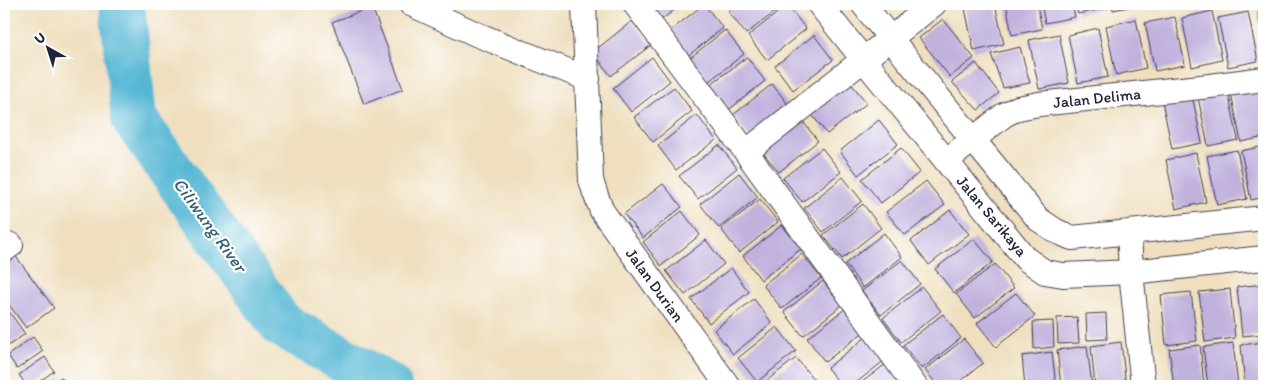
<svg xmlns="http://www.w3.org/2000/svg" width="1268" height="390" viewBox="0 0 1268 390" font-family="Itim,sans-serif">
<rect width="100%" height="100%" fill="#fff"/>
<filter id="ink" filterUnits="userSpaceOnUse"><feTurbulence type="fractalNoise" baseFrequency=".02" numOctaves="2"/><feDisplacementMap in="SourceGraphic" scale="10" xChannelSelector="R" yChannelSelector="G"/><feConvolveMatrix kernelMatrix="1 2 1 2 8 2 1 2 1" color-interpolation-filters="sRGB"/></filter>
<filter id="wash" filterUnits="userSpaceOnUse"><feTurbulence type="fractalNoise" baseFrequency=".0096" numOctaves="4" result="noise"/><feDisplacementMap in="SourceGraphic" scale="20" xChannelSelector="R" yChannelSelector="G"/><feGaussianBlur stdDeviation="1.12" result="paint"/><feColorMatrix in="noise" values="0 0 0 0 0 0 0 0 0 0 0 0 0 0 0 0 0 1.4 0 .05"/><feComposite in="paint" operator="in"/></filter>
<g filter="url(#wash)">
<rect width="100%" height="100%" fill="#efdfbf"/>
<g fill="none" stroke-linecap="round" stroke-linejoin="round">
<path stroke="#55b7d4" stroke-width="46" d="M122,4l12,115 147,205 108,62"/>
</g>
<g id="blocks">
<path fill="#c0b1dd" d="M640,4h42l-26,20z
M704,4l19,24 -39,31 -19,-24z
M736,4h49l-39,30 -18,-23z
M964,4h31l9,40 -30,7z
M1006,4h31l5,25 -30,6z
M1041,4h31l3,13 -30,6z
M1076,4h31l1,4 -30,6z
M1112,4h26l1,1 -26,5z
M1151,4h22v1l-21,4z
M1230,4h22l1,1 -22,4z
M787,5l19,24 -39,31 -19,-24z
M372,7l31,82 -39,15 -32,-82z
M1212,11l10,49 -30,7 -10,-49z
M1248,12l10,49 -30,6 -10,-49z
M1264,12v26l-1,1 -5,-26z
M1175,17l10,48 -30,6 -10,-48z
M943,19l31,39 -24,19 -31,-39z
M1136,19l10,49 -30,7 -10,-49z
M632,21l19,24 -40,31 -18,-24z
M1098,28l10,49 -30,6 -10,-48z
M725,30l19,24 -40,31 -18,-24z
M1059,34l10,49 -30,6 -10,-49z
M814,35l19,25 -40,30 -18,-24z
M1020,47l10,36 -27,5 -12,-34z
M652,57l18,24 -39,31 -18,-24z
M747,57l18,24 -39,31 -19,-25z
M976,63l23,30 -21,17 -26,-28z
M848,80l19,23 -40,31 -18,-23z
M772,84l19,24 -40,31 -18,-24z
M1261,86l3,16v35l-23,5 -10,-49z
M674,87l18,24 -39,31 -19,-25z
M1228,91l10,49 -30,6 -10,-49z
M1192,95l10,48 -30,6 -10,-48z
M697,115l19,25 -40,30 -18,-24z
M800,118l18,23 -39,31 -19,-23z
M879,120l19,24 -40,31 -18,-24z
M719,145l18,23 -39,31 -19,-23z
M1264,146v51l-13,3 -10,-49z
M822,148l19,24 -39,30 -19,-24z
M901,148l19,24 -39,31 -19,-24z
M1237,150l10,49 -30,6 -10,-49z
M1196,153l10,49 -30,7 -10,-49z
M739,173l19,24 -39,31 -19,-24z
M843,177l19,24 -39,31 -19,-24z
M926,181l19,24 -40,30 -19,-23z
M663,184l19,23 -39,31 -19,-24z
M760,199l18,23 -39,31 -18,-24z
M863,204l18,24 -39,31 -19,-24z
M950,210l19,24 -40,31 -18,-24z
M682,211l18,24 -39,31 -18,-24z
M782,225l19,24 -40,31 -18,-24z
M884,233l18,24 -39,31 -18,-24z
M974,239l19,23 -39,31 -19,-24z
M706,240l18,24 -39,31 -19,-24z
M12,251l42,57 -28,20 -22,-30v-40z
M802,254l19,24 -39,31 -19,-24z
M902,260l18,24 -39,31 -19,-24z
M995,264l19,24 -39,30 -19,-24z
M731,268l18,24 -40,31 -18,-24z
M823,281l19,24 -39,31 -19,-24z
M1264,284v50l-22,2 -5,-49z
M922,287l19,24 -40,31 -18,-24z
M1230,289l5,49 -30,4 -6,-50z
M1191,292l6,49 -31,4 -5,-50z
M1016,293l19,23 -39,31 -19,-24z
M754,299l18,24 -39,31 -19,-24z
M4,304l21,30 -21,15z
M846,308l19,23 -40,31 -18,-24z
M1106,313l1,26 -20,1 -1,-26z
M943,314l18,24 -39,31 -19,-24z
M1077,317l2,26 -21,1 -1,-26z
M1053,321l1,26 -20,2 -1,-27z
M777,327l19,24 -39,31 -19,-24z
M33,337l10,14 -26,18 -9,-14z
M866,337l19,23 -33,26h-10l-15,-18z
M964,339l19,24 -29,23h-16l-13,-16z
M1121,342l5,44h-31l-4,-40z
M1264,342v44h-19l-4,-41z
M1233,343l5,43h-30l-5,-39z
M1200,345l4,41h-30l-5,-37z
M1087,346l5,40h-31l-4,-36z
M1052,352l4,34h-31l-3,-30z
M45,357l9,14 -21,15h-6l-8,-11z
M796,358l19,23 -7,5h-48z
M887,363l18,23h-48z
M61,377l6,9h-18z"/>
</g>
</g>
<g filter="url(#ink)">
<use href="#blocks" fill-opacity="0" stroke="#413e4f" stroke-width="1"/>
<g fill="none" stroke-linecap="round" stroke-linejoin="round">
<g stroke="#413e4f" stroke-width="26">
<path id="minor" d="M411,4l65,30 112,45
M584,4l7,176 4,13 7,18 126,175
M635,4l111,148 169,234
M819,4l44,55 163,200 19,13 18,3 68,-3 133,-14
M863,4l27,34 148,181 18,12 16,7 192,-20
M746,152l188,-148
M946,161l58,-46 14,-7 21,-4 171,-18 54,-7
M1129,232l2,40 12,114
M4,250l7,-5"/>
</g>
<use href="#minor" stroke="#fff" stroke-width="24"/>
</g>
</g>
<g text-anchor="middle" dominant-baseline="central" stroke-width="4.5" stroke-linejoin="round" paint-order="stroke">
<g font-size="16" fill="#22223b" stroke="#fff">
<text transform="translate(1097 98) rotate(-6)">Jalan Delima</text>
<text transform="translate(992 216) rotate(50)">Jalan Sarikaya</text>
<text transform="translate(655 285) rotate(54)">Jalan Durian</text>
</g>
<g font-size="18" font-style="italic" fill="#365e78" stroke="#fff">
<text transform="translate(210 225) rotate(54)">Ciliwung River</text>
</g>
</g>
<rect width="1268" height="390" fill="none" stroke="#fff" stroke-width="20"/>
<g transform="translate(48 48) rotate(321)" stroke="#ffffff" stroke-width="4" paint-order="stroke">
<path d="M0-4L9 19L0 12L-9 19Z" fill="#22223b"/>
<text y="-8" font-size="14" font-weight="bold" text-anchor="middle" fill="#22223b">U</text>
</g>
</svg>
